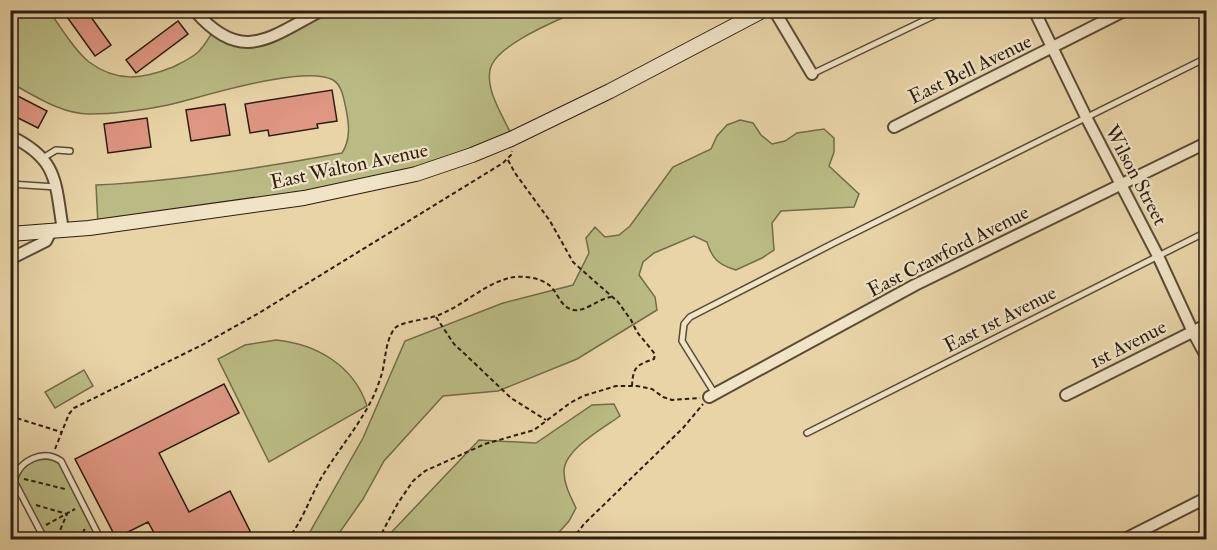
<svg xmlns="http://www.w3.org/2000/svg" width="1217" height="550" viewBox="0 0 1217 550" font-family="'IM FELL Double Pica',serif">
<rect width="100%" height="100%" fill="#e8d4a7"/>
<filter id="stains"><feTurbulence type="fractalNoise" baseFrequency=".00333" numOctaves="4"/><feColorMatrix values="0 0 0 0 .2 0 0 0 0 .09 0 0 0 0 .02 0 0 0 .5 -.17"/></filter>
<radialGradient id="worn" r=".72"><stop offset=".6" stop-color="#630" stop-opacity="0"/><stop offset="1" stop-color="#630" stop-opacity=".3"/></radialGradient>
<path fill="#babb84" stroke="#726c4a" stroke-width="1.5" d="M10,11h39c12,16 24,38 40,51 28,21 54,17 84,5 8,-4 17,-8 24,-14 7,-6 11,-14 16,-22l33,12 76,-32h256c-22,10 -83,34 -88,59 -4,21 12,44 20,62l-38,18 -87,30 -287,46 -2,-41c83,-4 165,-17 246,-32 9,-14 7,-29 4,-44 -2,-9 -4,-24 -13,-29 -29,-16 -130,17 -165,25 -25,5 -52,9 -77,9 -28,1 -56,-18 -80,-31z
M740,120l13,3 8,12 11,9 13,-3 12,-8 27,-4 10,9v14l-5,14 30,28 -5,13 -73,4 -9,12 2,27 -12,8 -26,12c-17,-5 -24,-11 -29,-28l-13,-6 -40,17 -11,9 -4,13 16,22 2,13 -80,49 -79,32 -55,5 -59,65 -21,38 -28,40h-29l57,-101 42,-97 98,-38 70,-18 16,-32 -3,-15 9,-11 10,10 14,-2 11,-9 43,-59 38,-18 6,-13 10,-11z
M276,340c41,4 78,26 91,66l-98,56 -51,-103 27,-14z
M84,370l9,16 -38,22 -10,-16z
M614,404l6,12c-16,12 -57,34 -56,56 0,13 7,25 12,36l-7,13 -16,18h-168l94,-99 57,3 56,-38z
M40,456l21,5 40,78h-56l-31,-58 2,-8z"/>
<path fill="#df9683" stroke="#2b1d10" stroke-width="1.5" d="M62,10h24l25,35 -16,11z
M178,21l10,13 -52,39 -10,-13z
M332,90l5,31 -20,3 1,4 -49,8 -1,-6 -18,3 -5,-29z
M10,92l37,19 -9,17 -28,-14z
M225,104l5,31 -39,6 -5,-31z
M147,118l4,29 -43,6 -4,-29z
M224,384l15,29 -80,40 30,59 41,-21 21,42 -14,7h-79l-10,-18 -32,16 -41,-79z"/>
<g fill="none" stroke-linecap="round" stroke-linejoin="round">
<g stroke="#5a4b36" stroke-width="8">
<path id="service" d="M812,74l134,-64
M43,158l13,-8 14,1
M10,184l46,3
M715,394l-33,-53 2,-17 6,-7 144,-74 372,-185
M807,433l399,-201
M45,540l-31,-59c5,-21 29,-32 47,-20l40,79
M263,540h9"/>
</g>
<g stroke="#5a4b36" stroke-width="14">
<path id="minor" d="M194,10c48,55 75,28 128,0
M774,10l38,64
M1034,10l52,107 72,139 35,76 13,24
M894,127l232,-117
M10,136c49,23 45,47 53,94
M10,259l36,-18 5,-10
M1066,395l140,-70
M709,397l206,-112 291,-142
M1123,540l83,-42"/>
</g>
<g stroke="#2b1d10" stroke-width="16">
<path id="secondary" d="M10,234l79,-6 215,-30 112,-24 56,-19 39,-16 99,-48 154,-81"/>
</g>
<path stroke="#2b1d10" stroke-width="2" stroke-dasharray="4.5 3" stroke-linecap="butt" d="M508,160l7,13 35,48 23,41 45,40 13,18 6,12 18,22 -1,5c-17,6 -21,7 -22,27
M436,317l18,27 14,13 43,41 35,22
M10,416l51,16
M55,449l14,-35 5,-6 128,-63 57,-32 244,-150 8,-8 1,-4
M24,479l41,10
M36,505l31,9 -11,26
M46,525l29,-16
M80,540l5,-12
M287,540c15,-18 22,-40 33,-60 17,-29 40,-55 54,-85 3,-7 6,-15 8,-22 4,-15 3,-30 12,-44 6,-8 35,-9 47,-15 24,-10 42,-29 68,-36 12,-3 30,-1 40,7 9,7 11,23 25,25 11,2 24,-11 37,-13
M378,540l20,-37 15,-22 12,-10 60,-27 49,-14 36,-27 13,-7 33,-10h21l15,3 11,8 9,3 28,-2
M572,540l12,-16 99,-96 20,-24"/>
<use href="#service" stroke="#f0e3c6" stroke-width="5"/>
<use href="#minor" stroke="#f0e3c6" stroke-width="10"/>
<use href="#secondary" stroke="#f0e3c6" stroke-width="14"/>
</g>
<g text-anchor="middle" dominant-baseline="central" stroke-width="4.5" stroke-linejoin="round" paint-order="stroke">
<g font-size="20" fill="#2b1d10" stroke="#f0e3c6">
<text transform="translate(970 69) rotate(-26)">East Bell Avenue</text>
<text transform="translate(349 166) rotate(-12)">East Walton Avenue</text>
<text transform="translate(1136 175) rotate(62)">Wilson Street</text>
<text transform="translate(948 251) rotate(-27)">East Crawford Avenue</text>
<text transform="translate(1000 319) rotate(-27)">East 1st Avenue</text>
<text transform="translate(1128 344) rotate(-27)">1st Avenue</text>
</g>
</g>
<rect width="1217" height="550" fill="none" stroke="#e8d4a7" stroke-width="36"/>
<rect x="12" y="12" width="1193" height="526" fill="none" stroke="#2b1d10" stroke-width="3"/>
<rect x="18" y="18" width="1181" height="514" fill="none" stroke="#2b1d10" stroke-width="1.5"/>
<rect width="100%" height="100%" filter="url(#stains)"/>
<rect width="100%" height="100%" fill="url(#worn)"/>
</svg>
